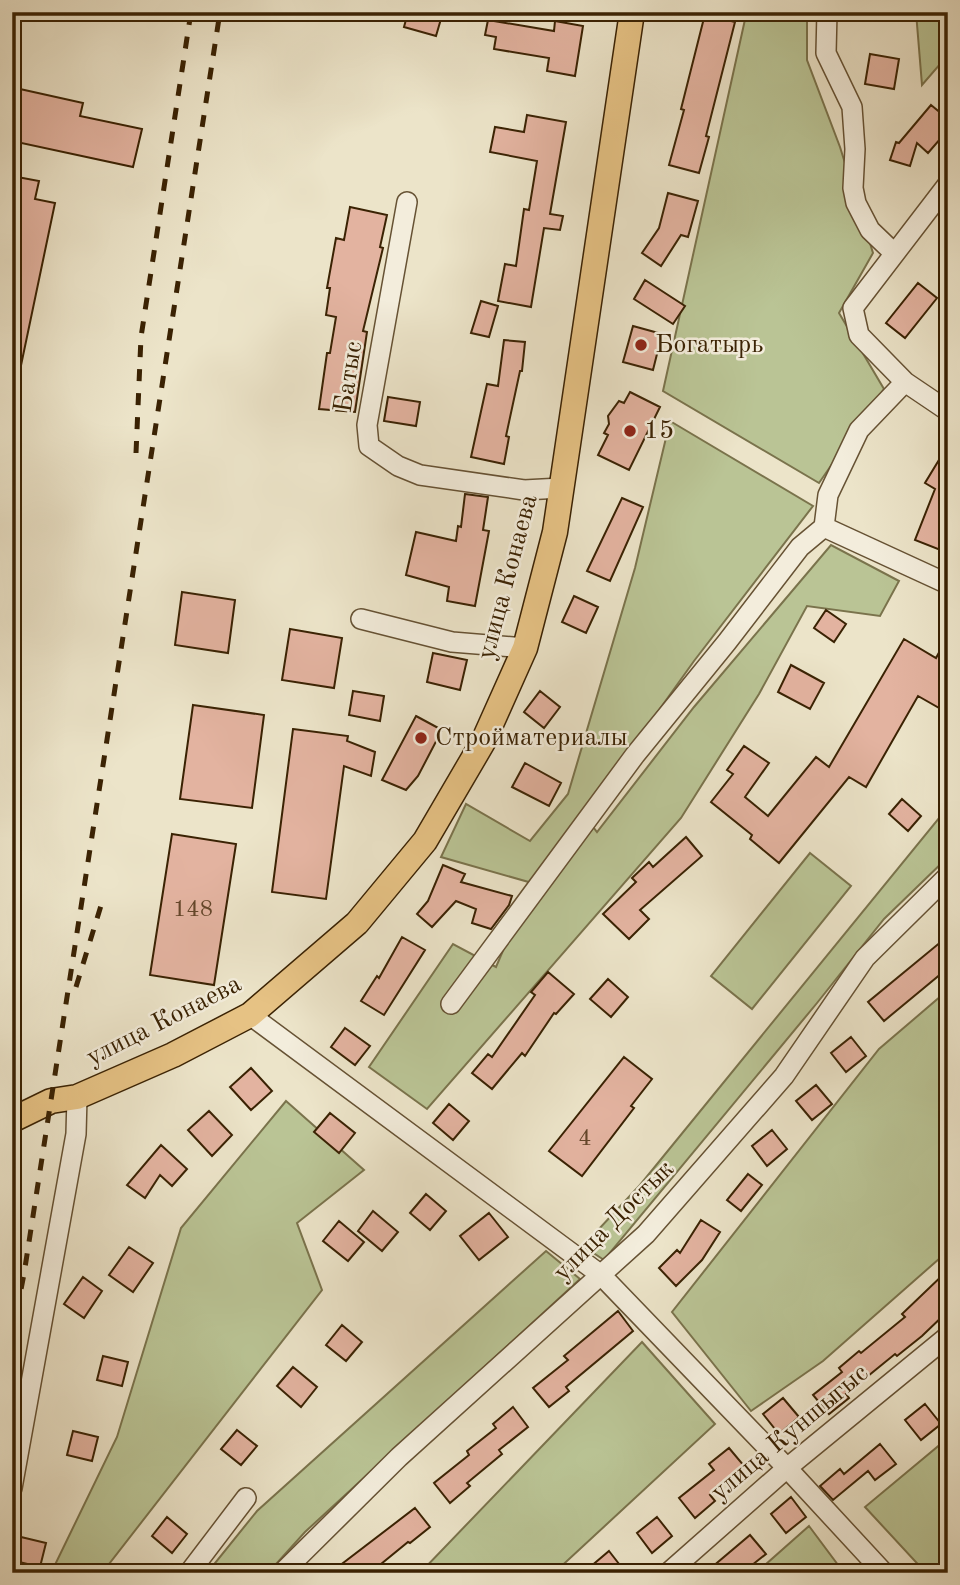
<svg xmlns="http://www.w3.org/2000/svg" width="960" height="1585" viewBox="0 0 960 1585" font-family="'Old Standard TT',serif">
<rect width="100%" height="100%" fill="#ece4c9"/>
<filter id="stains"><feTurbulence type="fractalNoise" baseFrequency=".00286" numOctaves="4"/><feColorMatrix values="0 0 0 0 .2 0 0 0 0 .09 0 0 0 0 .02 0 0 0 .5 -.17"/></filter>
<radialGradient id="worn" r=".72"><stop offset=".6" stop-color="#630" stop-opacity="0"/><stop offset="1" stop-color="#630" stop-opacity=".3"/></radialGradient>
<path fill="#bac495" stroke="#7a734c" stroke-width="2" d="M740,12h67v48l33,87 33,106 -34,60 45,76 -65,94 -156,-92 83,-376z
M916,12h32v43l-26,30z
M670,421l143,85 -119,155 -110,154 13,17 97,-125 137,-162 68,36 -19,35 -73,-10 -48,88 -78,124 -254,291 -58,-42 84,-123 43,23 36,-84 -91,-26 25,-53 64,37 38,-47 67,-226z
M948,807v50l-64,62 -67,84 -213,257 -21,-14 57,-61z
M810,853l41,33 -99,123 -41,-33z
M948,990v261l-125,110 -72,50 -79,-99 207,-263z
M286,1101l78,69 -67,53 25,67 -220,283h-51l66,-136 64,-209z
M546,1251l34,28 -275,253 -37,41h-61l50,-62z
M642,1342l73,82 -161,149h-134z
M948,1438v135h-22l-61,-66z
M809,1526l35,47h-88z"/>
<path fill="#e3b3a0" stroke="#3a2203" stroke-width="2" d="M408,12h35l-7,24 -32,-9z
M705,14l30,8 -29,114 3,1 -10,36 -30,-8 15,-55 -3,-1z
M488,20l66,11 1,-10 28,5 -8,50 -28,-5 2,-13 -55,-9 2,-12 -11,-2z
M870,54l29,5 -5,30 -29,-5z
M20,89l63,14 -3,13 62,13 -9,38 -121,-26v-40l6,1z
M931,105l17,14v11l-20,23 -11,-10 -7,23 -20,-6 6,-18 3,1z
M527,115l39,7 -16,92 13,2 -3,14 -16,-2 -13,79 -33,-6 7,-37 11,2 8,-57 5,1 8,-49 -47,-9 5,-25 29,5z
M12,176l27,5 -4,18 20,4 -36,172h-7v-166l3,-14h-3z
M668,193l30,8 -10,36 -7,-2 -20,31 -19,-13 17,-25z
M350,207l37,8 -7,32 3,1 -20,83 4,1 -12,80 -36,-3 8,-56h3l6,-36 -10,-2 4,-27h-3l9,-50 8,2z
M645,280l40,26 -12,18 -39,-25z
M918,283l19,15 -32,40 -19,-15z
M481,301l17,5 -9,31 -18,-4z
M633,326l29,8 -9,36 -30,-8z
M504,340l21,2 -3,29h-2l-14,65 3,1 -5,27 -33,-7 16,-73 11,2z
M630,392l30,15 -31,63 -31,-15 10,-20 -4,-2 5,-9 -1,-8 11,-15 5,2z
M388,397l32,5 -4,24 -32,-5z
M948,445v95l-5,11 -28,-11 20,-51 -10,-6z
M465,494l23,3 -5,33 6,1 -14,75 -28,-5 2,-14 -43,-12 10,-43 40,9 2,-15 3,1z
M622,498l21,9 -33,74 -23,-10z
M182,592l53,8 -7,53 -53,-8z
M574,596l24,11 -12,26 -24,-11z
M826,610l20,14 -12,18 -20,-14z
M290,629l52,9 -8,50 -52,-8z
M948,636v77l-30,-17 -52,91 -17,-10 -70,86 -29,-24 2,-4 -41,-33 22,-28 -6,-4 17,-24 25,17 -24,34 23,19 48,-59 13,10 75,-128 32,19z
M433,653l34,7 -7,30 -33,-8z
M791,665l33,18 -14,26 -32,-17z
M353,691l31,5 -4,25 -31,-6z
M540,691l20,16 -16,21 -20,-16z
M193,705l71,10 -12,93 -72,-9z
M416,716l26,14 -24,46 -12,14 -24,-10z
M293,729l55,7 -1,5 28,11 -4,24 -27,-10 -18,133 -54,-7z
M525,763l36,20 -12,23 -37,-19z
M902,799l19,17 -13,15 -19,-17z
M172,834l64,10 -22,141 -64,-10z
M686,837l16,19 -62,54 9,9 -20,20 -26,-25 33,-32 -4,-4 17,-16 4,5z
M443,865l22,9 -4,8 51,14 -3,9 -18,24 -19,-6 4,-14 -20,-8 -24,26 -15,-13 11,-13z
M948,936v32l-64,53 -16,-19z
M402,937l23,13 -41,65 -23,-14 16,-25 2,2z
M548,972l26,22 -18,20 -2,-1 -29,43 -3,-3 -30,36 -20,-16 16,-19 4,3 43,-62 -4,-3z
M608,979l20,18 -17,20 -21,-18z
M345,1028l25,18 -15,19 -24,-18z
M851,1037l15,19 -20,16 -15,-19z
M624,1057l28,22 -21,27 3,2 -52,68 -33,-25z
M251,1068l21,23 -21,19 -21,-23z
M816,1085l16,19 -20,16 -16,-19z
M449,1104l20,17 -16,19 -20,-17z
M209,1111l23,24 -20,21 -24,-26z
M330,1113l25,20 -16,20 -25,-21z
M772,1130l15,19 -20,17 -15,-20z
M161,1145l26,24 -15,17 -12,-11 -15,23 -18,-13z
M748,1174l14,11 -21,26 -14,-11z
M426,1194l20,17 -16,19 -20,-17z
M373,1211l25,21 -16,19 -24,-20z
M489,1213l19,24 -29,23 -19,-24z
M701,1220l19,12 -18,28 -26,26 -17,-18 18,-18 3,3z
M339,1221l25,21 -16,19 -25,-20z
M129,1247l24,16 -20,29 -24,-17z
M948,1270v41l-26,25 -25,20 -2,-2 -49,40 3,4 -20,16 -16,-19 29,-23 -3,-4 20,-17 2,2 44,-36 -3,-3z
M83,1277l19,14 -18,27 -20,-14z
M618,1311l15,20 -67,56 3,4 -20,16 -16,-19 35,-28 -4,-4z
M342,1325l20,17 -16,19 -20,-16z
M103,1356l25,6 -6,24 -25,-6z
M293,1367l24,20 -16,20 -24,-21z
M783,1398l16,19 -20,17 -16,-20z
M925,1404l16,20 -20,16 -16,-20z
M513,1407l15,20 -29,23 3,4 -35,29 3,3 -20,17 -16,-20 35,-28 -2,-4 29,-23 -3,-4z
M237,1430l20,16 -16,19 -20,-16z
M73,1431l25,6 -6,24 -25,-6z
M880,1444l16,20 -21,16 -7,-9 -35,29 -13,-14 20,-17 4,5z
M729,1448l16,19 -35,28 5,6 -20,17 -16,-20 35,-28 -5,-6z
M791,1497l15,20 -20,16 -15,-19z
M415,1508l15,19 -20,16 -2,-1 -38,31h-40z
M167,1517l20,17 -15,19 -20,-17z
M657,1517l15,19 -20,17 -15,-20z
M750,1535l16,19 -24,19h-37z
M21,1537l25,6 -6,24 -25,-6z
M609,1551l17,22h-43z"/>
<g fill="none" stroke-linecap="round" stroke-linejoin="round">
<g stroke="#665234" stroke-width="22">
<path id="minor" d="M827,12l-1,41 26,54 3,42 -2,39 3,15 14,27 24,23
M407,202l-40,223 2,21 29,20 22,9 104,15 37,-2
M905,382l-46,-47 -6,-27 95,-124
M824,527l124,57
M361,619l91,23 73,6
M451,1004l184,-249 92,-113 73,-95 24,-20 4,-32 31,-65 46,-48 43,29
M250,1015l351,260 186,193 97,105
M12,1488l64,-354 1,-37
M189,1573l57,-75
M282,1573l117,-116 247,-223 138,-158 81,-118 83,-82
M668,1573l119,-105 161,-132"/>
</g>
<g stroke="#3a2203" stroke-width="27">
<path id="major" d="M12,1120l39,-19 26,-4 96,-42 77,-40 107,-92 68,-82 58,-99 42,-94 30,-116 77,-520"/>
</g>
<use href="#minor" stroke="#f3eddc" stroke-width="19"/>
<use href="#major" stroke="#e6c284" stroke-width="24"/>
<path stroke="#3a2203" stroke-width="5" stroke-dasharray="12 12" stroke-linecap="butt" d="M136,453l5,-116 50,-325
M76,987l27,-88
M12,1336l12,-62 196,-1262"/>
</g>
<g fill="#8f2418" stroke="#f3eddc" stroke-width="2.5">
<circle cx="641" cy="345" r="7"/>
<circle cx="630" cy="431" r="7"/>
<circle cx="421" cy="738" r="7"/>
</g>
<g text-anchor="middle" dominant-baseline="central" stroke-width="5" stroke-linejoin="round" paint-order="stroke">
<g font-size="23" fill="#64462a">
<text x="193" y="909">148</text>
<text x="585" y="1138">4</text>
</g>
<g font-size="26" fill="#3a2203" stroke="#f3eddc" text-anchor="start">
<text x="655" y="345">Богатырь</text>
<text x="644" y="431">15</text>
<text x="435" y="738">Стройматериалы</text>
</g>
<g font-size="26" fill="#3a2203" stroke="#f3eddc">
<text transform="translate(349 377) rotate(-81)">Батыс</text>
<text transform="translate(508 577) rotate(-75)">улица Конаева</text>
<text transform="translate(164 1021) rotate(-27)">улица Конаева</text>
<text transform="translate(614 1221) rotate(-45)">улица Достык</text>
<text transform="translate(790 1433) rotate(-40)">улица Куншыгыс</text>
</g>
</g>
<rect width="960" height="1585" fill="none" stroke="#ece4c9" stroke-width="42"/>
<rect x="14" y="14" width="932" height="1557" fill="none" stroke="#3a2203" stroke-width="3.5"/>
<rect x="21" y="21" width="918" height="1543" fill="none" stroke="#3a2203" stroke-width="2"/>
<rect width="100%" height="100%" filter="url(#stains)"/>
<rect width="100%" height="100%" fill="url(#worn)"/>
</svg>
